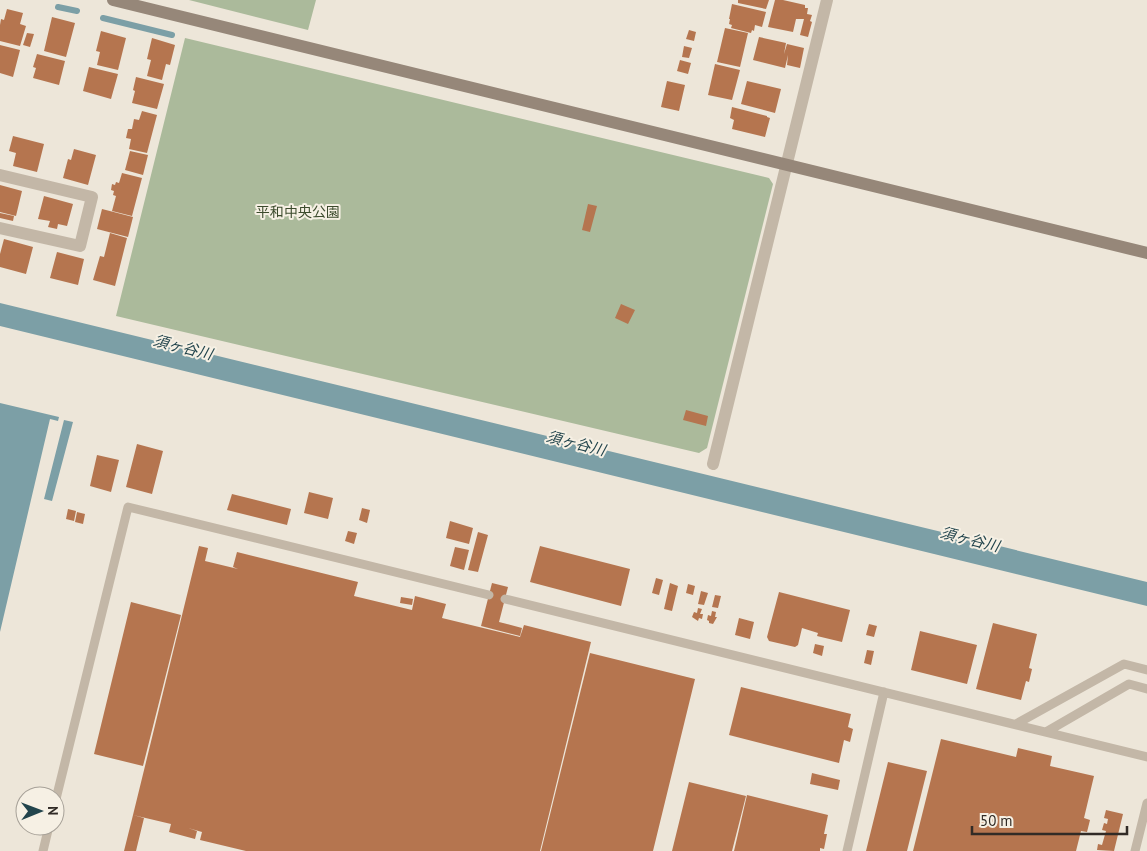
<svg xmlns="http://www.w3.org/2000/svg" width="1147" height="851" viewBox="0 0 1147 851" font-family="'PT Sans','Noto Sans JP',sans-serif">
<rect width="100%" height="100%" fill="#ede6d9"/>
<path fill="#abba9b" d="M189,0h127l-8,30z
M185,38l584,140 4,6 -66,264 -8,5 -583,-137z"/>
<path fill="#7c9fa6" d="M0,303l1147,279v24l-1147,-280z
M0,403l59,14 -1,4 -8,-2 -50,213z
M64,420l9,2 -21,79 -8,-2z"/>
<g fill="none" stroke-linecap="round" stroke-linejoin="round">
<path stroke="#7c9fa6" stroke-width="6" d="M58,7l19,4
M103,18l69,17"/>
</g>
<path fill="#b5754f" d="M738,0h31l-3,9 -28,-6z
M775,0h8l22,5v3h3l-1,6 5,1 -2,6 2,1 -4,15 -8,-2 4,-16h-8l-3,13 -25,-5z
M732,4l34,8 -4,15 -7,-2 -1,6 -2,-1 -1,3 -20,-5 1,-3 -3,-1 1,-5h-1z
M7,9l16,4 -3,11 6,2 -6,20 -20,-5v-16l1,-6 3,1z
M52,17l23,6 -9,34 -22,-6z
M725,28l23,5 -8,34 -23,-5z
M689,30l7,2 -2,9 -8,-2z
M101,31l25,7 -8,32 -21,-5 3,-13 -4,-1z
M27,33l7,1 -4,13 -7,-2z
M759,37l27,6 -2,11 3,-10 17,4 -4,20 -13,-3 1,-10 -3,13 -32,-8z
M152,38l23,7 -5,20 -4,-1 -4,16 -15,-4 4,-16 -4,-1z
M0,45l20,5 -7,27 -13,-4z
M684,46l8,2 -3,10 -7,-1z
M37,54l28,7 -6,24 -26,-7 3,-10 -3,-1z
M680,60l11,3 -3,11 -11,-3z
M715,64l25,6 -8,30 -24,-5z
M89,67l29,7 -7,25 -28,-8z
M136,77l28,7 -7,25 -25,-6 3,-12 -2,-1z
M667,81l18,4 -6,26 -18,-4z
M747,81l34,8 -6,24 -34,-9z
M732,107l35,9v1l3,1 -5,19 -33,-8 2,-9 -4,-2z
M142,111l15,4 -10,38 -18,-4 2,-10 -5,-1 2,-9h4l2,-10 5,1z
M13,136l31,8 -7,28 -24,-6 3,-13 -7,-2z
M74,149l22,6 -8,30 -25,-7 5,-19 3,1z
M130,151l18,4 -5,20 -18,-5z
M122,173l20,5 -10,38 -20,-5 4,-15 -3,-1 1,-4 -3,-1 1,-6 3,1 1,-3 3,1z
M0,185l22,6 -6,25 -16,-4z
M44,196l29,8 -6,22 -9,-2 -1,5 -9,-2 2,-6 -12,-2z
M588,204l9,2 -7,26 -8,-2z
M102,209l31,8 -5,20 -31,-8z
M0,213l14,3 -1,5 -13,-3z
M110,233l17,5 -12,48 -22,-6 7,-24 4,1z
M4,239l29,8 -7,27 -26,-7v-13z
M57,252l27,7 -6,26 -28,-7z
M621,304l14,6 -7,14 -13,-6z
M686,410l22,6 -2,10 -23,-6z
M137,444l26,7 -11,43 -26,-7z
M97,455l22,5 -8,32 -21,-6z
M309,492l24,6 -5,21 -24,-6z
M232,494l59,15 -4,16 -60,-15z
M362,508l8,2 -3,13 -8,-3z
M68,509l8,2 -2,10 -8,-2z
M77,512l8,2 -2,10 -8,-2z
M450,521l23,7 -4,16 -23,-6z
M348,531l9,2 -3,11 -9,-3z
M478,532l10,3 -10,37 -10,-2z
M199,546l9,2 -3,13 33,8 -5,-2 4,-15 121,30 -4,14 58,14 3,-14 31,8 -4,14 78,19 4,-12 67,17 -51,209h-294l-46,-11 2,-8 -14,-4 9,3 -2,8 -26,-7 2,-8 -38,-9z
M540,546l90,23 -9,37 -91,-24z
M455,547l14,3 -5,20 -14,-4z
M656,578l7,2 -4,15 -7,-2z
M492,583l16,4 -9,35 23,6 -2,8 -39,-10z
M670,583l8,3 -6,25 -8,-2z
M688,584l7,2 -2,9 -7,-2z
M701,591l7,2 -4,12 -6,-1z
M779,592l71,18 -8,32 -25,-6 1,-3 -16,-5 -4,17 -3,2 -26,-6 -2,-4z
M715,595l6,1 -3,12 -6,-1z
M401,597l12,2 -1,6 -12,-2z
M131,602l50,13 -38,151 -49,-12z
M698,608l4,1 -2,5h3l-1,5 -3,-1 -1,3 -6,-4 2,-5 3,1z
M712,611l4,1 -1,5h2l-4,7 -4,-1v-2l-2,-1 1,-5 3,1z
M739,618l15,4 -4,17 -15,-4z
M993,623l44,11 -8,34 3,1 -3,13 -3,-1 -5,19 -45,-11z
M869,624l8,2 -3,11 -8,-2z
M920,631l57,14 -10,39 -56,-14z
M815,644l9,2 -2,10 -9,-3z
M867,650l7,1 -3,14 -7,-2z
M590,653l105,26 -42,172h-112z
M741,687l110,27 -3,13 5,2 -3,13 -6,-2 -5,23 -110,-28z
M941,739l75,18 2,-9 34,8 -2,10 44,10 -10,42 6,2 -3,12 -6,-1 -5,20h-163z
M888,762l39,9 -20,80h-41z
M812,773l28,7 -2,10 -28,-6z
M689,782l57,14 -14,55h-60z
M747,795l81,20 -4,19h3l-3,15 -4,-1v3h-86z
M1106,810l17,4 -9,37 -17,-1 1,-6 4,1 4,-14 -4,-1 2,-7 3,1 1,-5 -4,-1z
M133,815l11,3 -8,33h-12z"/>
<g fill="none" stroke-linecap="round" stroke-linejoin="round">
<path stroke="#c3b7a7" stroke-width="9" d="M505,599l642,158
M1016,724l108,-60 23,6
M1046,732l83,-48 18,5
M55,803l73,-296 361,88
M43,851l6,-25
M847,851l37,-159
M1135,851l12,-48"/>
<path stroke="#c3b7a7" stroke-width="12" d="M0,175l92,22 -12,49 -80,-18
M713,464l114,-464"/>
<path stroke="#968779" stroke-width="12" d="M113,0l1034,253"/>
</g>
<g text-anchor="middle" dominant-baseline="central" stroke-width="4" stroke-linejoin="round" paint-order="stroke">
<g font-size="14" fill="#3c4b2d" stroke="#f6f0e4">
<text x="298" y="212">平和中央公園</text>
</g>
<g font-size="15" font-style="italic" fill="#22444c" stroke="#f6f0e4">
<text transform="translate(183 347) rotate(14)">須ヶ谷川</text>
<text transform="translate(576 443) rotate(14)">須ヶ谷川</text>
<text transform="translate(970 539) rotate(14)">須ヶ谷川</text>
</g>
</g>
<g transform="translate(40 811) rotate(89)"><circle r="24" fill="#f6f0e4" stroke="#a7a198"/>
<path d="M0-4L9 19L0 12L-9 19Z" fill="#22444c"/>
<text y="-8" font-size="14" font-weight="bold" text-anchor="middle" fill="#312b26">N</text>
</g>
<path d="M972 826v8h155v-8" fill="none" stroke="#312b26" stroke-width="2.5"/>
<text x="980" y="826" font-size="15" fill="#312b26" stroke="#f6f0e4" stroke-width="4" paint-order="stroke">50 m</text>
</svg>
